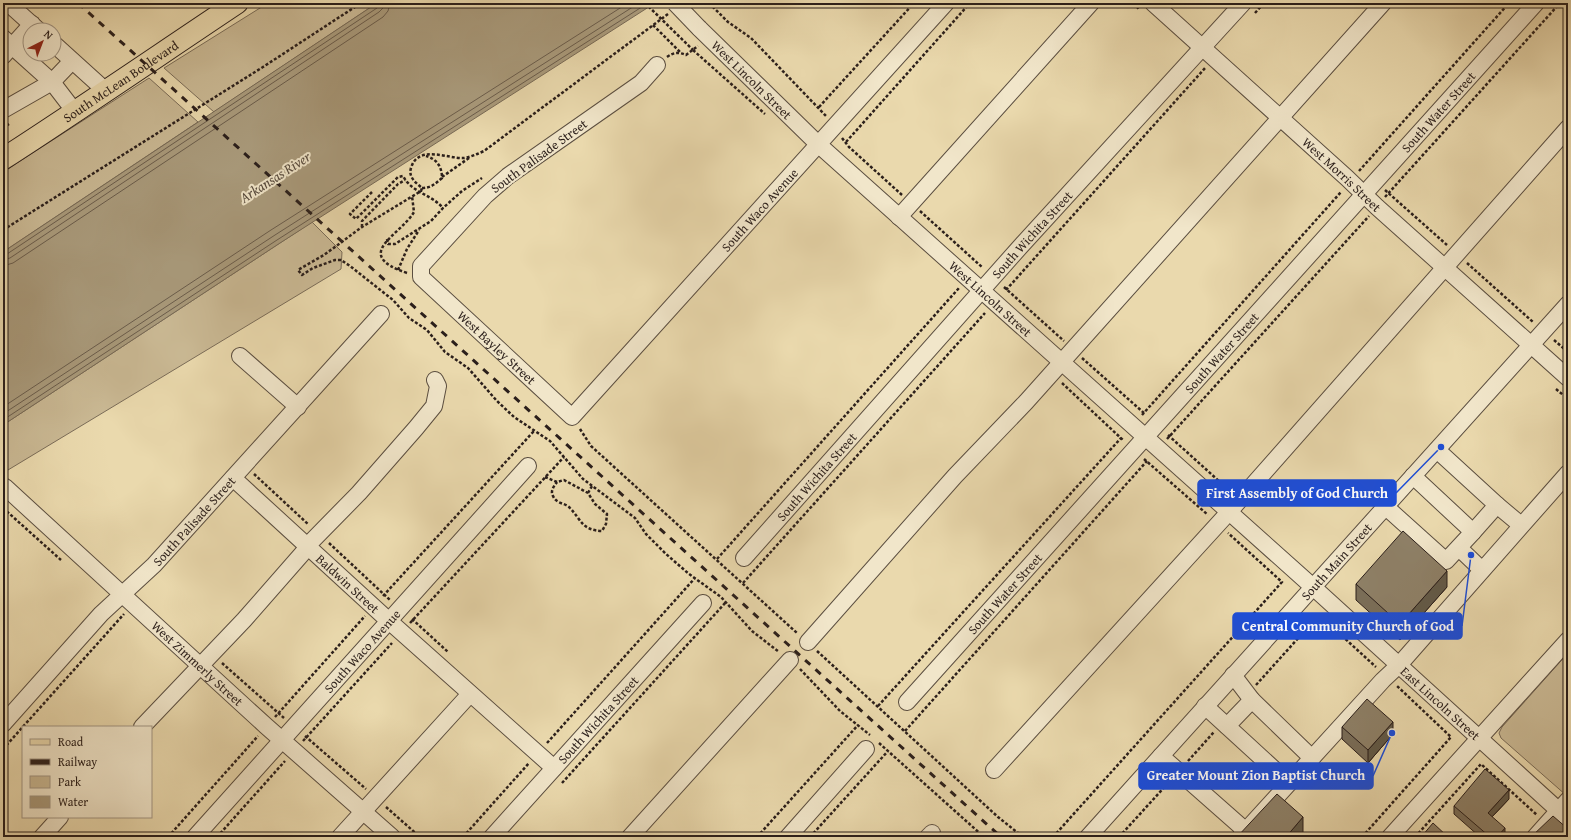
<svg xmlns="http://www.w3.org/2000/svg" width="1571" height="840" viewBox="0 0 1571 840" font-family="'Gentium Book Plus',serif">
<rect width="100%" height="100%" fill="#ead9ad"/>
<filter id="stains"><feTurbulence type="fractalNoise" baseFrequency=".005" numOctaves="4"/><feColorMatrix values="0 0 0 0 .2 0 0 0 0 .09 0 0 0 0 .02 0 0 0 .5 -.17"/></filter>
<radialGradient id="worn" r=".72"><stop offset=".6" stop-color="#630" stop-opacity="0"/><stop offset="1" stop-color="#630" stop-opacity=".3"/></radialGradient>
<path fill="#cab994" stroke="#7a6c58" d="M268,3h109l-163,109 -50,-44z
M149,78l49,44 -195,130v-80z
M312,222l30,30 -1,17 -338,204v-48z
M1568,653v142l-1,1 -66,-58 -2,-5 3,-6z"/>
<path fill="#a99a7b" stroke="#776955" d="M377,3h278l-375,240 -277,182v-173z"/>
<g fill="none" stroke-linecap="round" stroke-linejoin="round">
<path stroke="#6a5c4b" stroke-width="1" d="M3,255l4,-1 370,-246 2,-5
M3,260l7,-2 369,-246 4,-4 1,-5
M3,266l10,-3 370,-246 5,-6 2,-8
M3,407l268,-177 357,-227
M3,414l272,-179 364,-232
M3,420l274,-180 371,-237"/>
<g stroke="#5b4e40" stroke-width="18">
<g id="minor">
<path d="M8,3l30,27"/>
<path id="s1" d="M1153,3l194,175 30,29 191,171"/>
<path id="s2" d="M699,28l120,117 494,442 255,232"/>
<path d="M3,38l49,44 23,30"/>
<path d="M54,44l53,48"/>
<path d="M3,56l29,-32"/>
<path id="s3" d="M657,65l-16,18 -133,93 -23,20 -64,70v11l151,140 374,-414"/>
<path d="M3,110l49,-28 20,-21"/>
<path d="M899,217l192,-214"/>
<path d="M240,356l58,51"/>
<path d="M1437,450l60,55 -24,27"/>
<path id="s4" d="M233,478l156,143 165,147"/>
<path id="s5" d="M5,487l261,239 126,111"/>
<path d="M1497,505l24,20"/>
<path d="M1386,507l60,54 27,-29 -60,-56"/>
<path d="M307,546l52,-53 57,-65 18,-22 4,-20 -3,-6"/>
<path d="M1459,548l23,22"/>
<path id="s6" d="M744,558l276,-311 223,-244"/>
<path d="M808,642l147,-166 71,-74 357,-399"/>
<path d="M1233,675l19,25 60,58"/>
<path id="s7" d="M907,702l629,-699"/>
<path d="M1205,706l84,77"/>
<path id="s8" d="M3,724l98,-110 53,-49 227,-251"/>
<path d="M1227,726l25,-26"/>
<path d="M142,727l102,-107 64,-73"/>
<path d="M1161,756l85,75"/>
<path d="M994,770l235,-258 339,-384"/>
<path d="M42,837l18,-20"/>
<path id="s9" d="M195,837l333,-371"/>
<path d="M340,837l130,-143"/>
<path id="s10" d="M492,837l211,-234"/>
<path d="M630,837l160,-177"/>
<path d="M788,837l78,-88"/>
<path d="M928,837l4,-4"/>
<path id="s11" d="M1088,837l480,-533"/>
<path d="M1240,837l143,-157 16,-15 169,-192"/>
<path d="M1390,837l178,-197"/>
<path d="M1535,837l33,-37"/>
</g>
</g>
<g stroke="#2b1f1b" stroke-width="23">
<g id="major">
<path id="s12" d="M3,159c79,-51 156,-104 234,-156"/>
</g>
</g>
<path stroke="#2b1f1b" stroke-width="2.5" stroke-dasharray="3 2" stroke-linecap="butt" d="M709,3l19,19 23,16 75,78
M1133,3l7,7
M1255,13l9,-10
M668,14l-184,137c-7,3 -13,6 -20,7 -16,1 -46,-14 -53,10 -3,9 5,15 11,20l-1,3 -59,36 -38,28 -26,15 4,5 11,-7 22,-8h6l9,6 43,34 16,18 18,12 18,22 23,16 29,33 17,16 36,24 33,38 52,39 11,16 20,20 23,20 32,23 31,34 27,21
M653,25l28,28
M693,50l72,64
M667,57c7,-5 12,-5 19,-2l12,-9
M819,107l95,-104
M3,128l6,-4
M842,138l7,9 53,48
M846,142l124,-139
M1359,171l150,-168
M442,177l27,-19
M422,188c9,0 13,-4 20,-10 0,-11 -5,-19 -16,-22
M1385,190l62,55
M372,192l-22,22 6,5 42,-42 5,-1c9,17 28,18 40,32
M1385,197l175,-194
M920,211l63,57
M362,227v-6l36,-37 7,-4
M3,230l260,-163 98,-64
M387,239l1,5h7l36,-23 12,-13 19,-17 20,-13
M1467,263l66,59
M398,270l9,-21 12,-19
M407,273c-56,-19 -7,-37 7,-61l-2,-16
M1004,287l60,54
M1006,290l200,-223
M1554,340l14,12
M1082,358l62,55
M1062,383l62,58
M1556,389l12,10
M1142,415l199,-223
M580,429l11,17 206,187
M1168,435l62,56
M1167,439l202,-223
M1144,459l64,56
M254,474l55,51
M545,477l12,5 7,-2 24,13 7,11 12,10 -1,10 -4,7c-20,-1 -20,-10 -32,-23 -4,-5 -14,-4 -17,-12 -3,-5 1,-10 4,-14
M588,493l4,-7
M3,508l58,52
M329,543l61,57
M717,559l242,-271
M743,583l242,-270
M383,596l151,-165
M412,619l36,33
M410,623l154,-166
M817,651l181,166 25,20
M222,663l62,55
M800,669l40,42 30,24
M1256,685l63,-70 57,52
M878,706l243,-268
M275,717l90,-101
M905,731l242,-270
M305,736l61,53
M303,741l89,-98
M547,743l148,-165
M879,743l105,94
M3,749l121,-135
M1188,761l26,-29
M562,783l164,-181
M386,807l34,30
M168,837l90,-101
M217,837l68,-76
M463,837l66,-74
M757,837l101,-112
M810,837l78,-86
M1053,837l229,-255 -54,-49
M1119,837l51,-56
M1362,837l89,-100 -55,-52
M1415,837l66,-73 56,51"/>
<use href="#minor" stroke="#f1e6ca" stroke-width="16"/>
<use href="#major" stroke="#ead9ad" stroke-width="21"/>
<path stroke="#2b1f1b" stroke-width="3" stroke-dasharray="7 7" stroke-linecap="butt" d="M78,3l923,834"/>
<g stroke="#5b4e40" stroke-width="18" stroke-linecap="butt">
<path id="minor-bridge" d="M675,3l24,25"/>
</g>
<path stroke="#2b1f1b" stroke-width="2.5" stroke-dasharray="3 2" stroke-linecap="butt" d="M645,3l48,47"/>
<use href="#minor-bridge" stroke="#f1e6ca" stroke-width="16"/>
</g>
<path fill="#7a6e59" stroke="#2b1f1b" d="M1356,584l91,3 -47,53 -44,-40z
M1342,727l51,7 -25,29 -26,-24z
M1509,799l-17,18 13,20h-25l-26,-23v-8z"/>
<path fill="#635a48" stroke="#2b1f1b" d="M1447,571v16l-47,53v-16z
M1393,722v12l-25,29v-13z
M1509,790v9l-21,22v-8z
M1303,817v16l-3,4h-14z
M1505,828v9h-8z
M1568,832v5h-4z"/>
<path fill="#8e8067" stroke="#2b1f1b" d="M1403,531l44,40 -47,53 -44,-40z
M1367,699l26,23 -25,28 -26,-23z
M1485,769l24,21 -21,23 17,15 -8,9h-7l-36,-31z
M1277,794l26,23 -17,20h-49z
M1553,816l15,13v3l-4,5h-33z
M1433,823l15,14h-25l-1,-1z"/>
<g text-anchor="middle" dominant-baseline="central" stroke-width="4" stroke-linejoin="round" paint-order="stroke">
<g font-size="13" fill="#2b1f1b" stroke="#f1e6ca">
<text stroke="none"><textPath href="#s2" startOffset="74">West Lincoln Street</textPath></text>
<text stroke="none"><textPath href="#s12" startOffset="141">South McLean Boulevard</textPath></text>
<text stroke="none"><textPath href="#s7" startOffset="794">South Water Street</textPath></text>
<text transform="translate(539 156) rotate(-36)">South Palisade Street</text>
<text stroke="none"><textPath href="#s1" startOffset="255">West Morris Street</textPath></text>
<text stroke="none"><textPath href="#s3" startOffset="808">South Waco Avenue</textPath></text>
<text stroke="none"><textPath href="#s6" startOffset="433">South Wichita Street</textPath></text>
<text stroke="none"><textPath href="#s2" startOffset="398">West Lincoln Street</textPath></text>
<text stroke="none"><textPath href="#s3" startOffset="426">West Bayley Street</textPath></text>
<text stroke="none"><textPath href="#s7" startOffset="470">South Water Street</textPath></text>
<text stroke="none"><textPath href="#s6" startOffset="109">South Wichita Street</textPath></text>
<text stroke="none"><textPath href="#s8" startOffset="279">South Palisade Street</textPath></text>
<text stroke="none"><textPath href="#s11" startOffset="371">South Main Street</textPath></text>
<text stroke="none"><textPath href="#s4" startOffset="156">Baldwin Street</textPath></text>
<text stroke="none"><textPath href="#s7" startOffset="146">South Water Street</textPath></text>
<text stroke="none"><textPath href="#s9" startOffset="250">South Waco Avenue</textPath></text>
<text stroke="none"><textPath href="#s5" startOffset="261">West Zimmerly Street</textPath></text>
<text stroke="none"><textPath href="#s2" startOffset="1003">East Lincoln Street</textPath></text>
<text stroke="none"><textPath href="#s10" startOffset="158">South Wichita Street</textPath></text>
</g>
<g font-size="14" font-style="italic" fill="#574a3d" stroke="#f1e6ca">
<text transform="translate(275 177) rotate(-33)">Arkansas River</text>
</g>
</g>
<path fill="none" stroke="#1d4ed8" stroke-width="1.5" d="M1441 447L1396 493M1471 555L1462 626M1392 733L1373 776"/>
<g fill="#1d4ed8" stroke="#f1e6ca" stroke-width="1.5">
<circle cx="1441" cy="447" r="4"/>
<circle cx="1471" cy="555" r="4"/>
<circle cx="1392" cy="733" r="4"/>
</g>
<g fill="#1d4ed8" stroke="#1d4ed8" stroke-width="1.5">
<rect x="1198" y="480" width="198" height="26" rx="4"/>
<rect x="1233" y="613" width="229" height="26" rx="4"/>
<rect x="1139" y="763" width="234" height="26" rx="4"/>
</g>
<g font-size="14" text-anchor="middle" font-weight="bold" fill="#fff">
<text x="1297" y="498">First Assembly of God Church</text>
<text x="1348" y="631">Central Community Church of God</text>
<text x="1256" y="780">Greater Mount Zion Baptist Church</text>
</g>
<rect width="1571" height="840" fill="none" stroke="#ead9ad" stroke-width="16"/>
<rect x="4" y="4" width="1563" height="832" fill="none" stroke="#2b1f1b" stroke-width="2"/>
<rect x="8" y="8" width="1555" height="824" fill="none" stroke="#2b1f1b"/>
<rect x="22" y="726" width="130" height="92" fill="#f1e6ca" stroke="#a29684"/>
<rect x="30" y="739" width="20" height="6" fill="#ead9ad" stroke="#a29684"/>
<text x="58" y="746" font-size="12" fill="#2b1f1b">Road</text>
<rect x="30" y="759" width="20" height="6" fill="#2b1f1b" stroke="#a29684"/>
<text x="58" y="766" font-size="12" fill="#2b1f1b">Railway</text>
<rect x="30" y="776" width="20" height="12" fill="#cab994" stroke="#a29684"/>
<text x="58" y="786" font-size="12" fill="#2b1f1b">Park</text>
<rect x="30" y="796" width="20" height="12" fill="#a99a7b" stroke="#a29684"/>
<text x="58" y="806" font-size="12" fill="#2b1f1b">Water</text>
<g transform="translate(42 42) rotate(42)"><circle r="19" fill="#f1e6ca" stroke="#a29684"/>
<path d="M0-3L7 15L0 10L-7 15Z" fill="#8f2418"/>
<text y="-6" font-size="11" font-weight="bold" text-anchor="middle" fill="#2b1f1b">N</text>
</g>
<rect width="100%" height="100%" filter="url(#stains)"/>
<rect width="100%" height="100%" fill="url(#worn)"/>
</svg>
